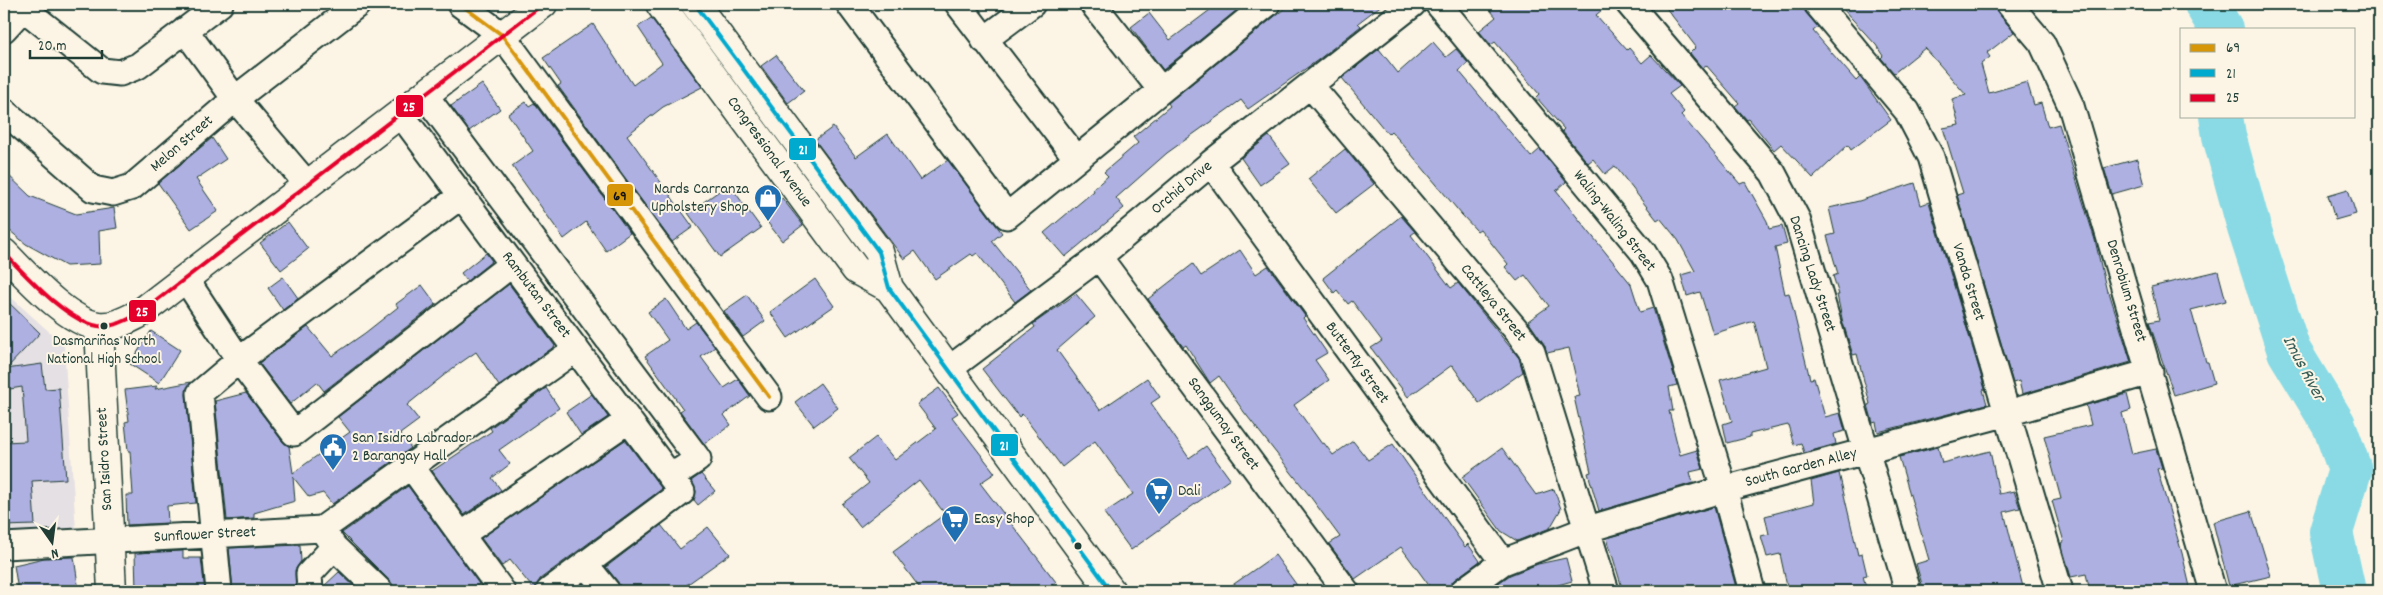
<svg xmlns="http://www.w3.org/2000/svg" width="2383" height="595" viewBox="0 0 2383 595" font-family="Dekko,sans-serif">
<rect width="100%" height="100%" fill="#fcf5e5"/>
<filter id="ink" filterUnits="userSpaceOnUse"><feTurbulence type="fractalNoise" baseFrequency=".02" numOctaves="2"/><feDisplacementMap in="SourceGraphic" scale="10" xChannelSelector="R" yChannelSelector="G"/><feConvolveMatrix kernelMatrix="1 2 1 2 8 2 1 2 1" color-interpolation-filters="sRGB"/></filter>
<g filter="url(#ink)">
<path fill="#e5e0e4" d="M4,291l60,54 12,186 -72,2z"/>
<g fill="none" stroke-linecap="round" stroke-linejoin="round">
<path stroke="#89dae4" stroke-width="44" d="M2206,4l15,25
M2221,116l3,20 25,92 40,123 45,74 16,45 -19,62 13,59"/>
</g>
<path fill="#aeb0e1" stroke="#1f3d34" d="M1218,4l25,1 -80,65 -32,-43 18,-14 21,27z
M1290,4h93l-25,19 3,3 -43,34 -70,49 -7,-9 -74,53 -51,45 8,10 -59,49 -21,-24 50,-42 -1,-2 15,-13 -4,-4 34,-29 -5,-6 37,-31 -2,-3z
M1485,4h124l-13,11 31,35 2,-2 13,15 9,-8 29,31 -11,8 15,18 -3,3 59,69 5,-2 22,39 2,8 13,-3 5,18 -12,3 10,47 4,-1 21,86 4,-1 11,39 15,-4 5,18 -11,3 2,10 -32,9 -3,-10 -7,2 -6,-20 -38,9v3l-23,6 -4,-19 9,-3 -12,-41 46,-13 -12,-46 -41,13 -13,-42 -13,4 -6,-21 14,-4 -17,-31 -18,-22 -3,2 -42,-54 -10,8 -12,-15 -5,4 -26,-32 2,-2 -28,-32 3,-3 -44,-52 -4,3 -12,-14 17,-14z
M1663,4h140l3,9 12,14 -5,4 43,50 4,-4 31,43 -40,30 -3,-5 -35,33 -32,-34 -7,6 -25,-31 -2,1 -12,-14 4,-3 -33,-38 -4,3 -12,-15 6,-6z
M1836,4h158l4,9 16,19 -27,21 3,4 -9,7 8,29 38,-11 7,23 7,-2 7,24 11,-3 36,116 12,52h2l22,70 -109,32 -3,-13 -6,2 -56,-188 6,-2 -20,-65 16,-3 -7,-26 14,-4 -41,-47 -31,25 -13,-15 2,-2 -7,-11 -35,-38 -2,1z
M651,18l51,69 -39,20 -36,28 66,92 -21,15 -114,-156 3,-2 -18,-26 50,-34 40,61 29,-22 -24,-36z
M1433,42l13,15 10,-8 12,14 -9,8 72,86 9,-8 26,33 -10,9 75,93 9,28 13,-4 24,77 -8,2 4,24h-4l11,44 17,-5 6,19 -13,3 3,11 -94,28 -11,-38 3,-1 -17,-75 6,-1 -11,-48 -22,5 -3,-9 -16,-23 21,-15 -24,-31 -8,6 -12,-14 3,-3 -28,-35 -3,2 -15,-16 -56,-67 -15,-17 -3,3 -46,-56 37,-29 19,24z
M776,55l28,36 -16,12 -27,-37z
M482,84l18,25 -31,22 -18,-25z
M526,102l3,4 5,-3 96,130 -24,18 -20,-29 -22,17 -52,-73 21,-15 -25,-37z
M833,127l23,30 32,-23 32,46 28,-20 54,73 -10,8 39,49 -16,12 -38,-49 -4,3 -2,-2 -36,25 -20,-28 -11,8 -89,-119z
M1269,136l21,28 -30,21 -19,-27z
M212,138l14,21 -30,20 22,32 -27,18 -33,-46z
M1345,149l29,35 -38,29 -28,-34z
M2137,159l7,26 -32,9 -8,-26z
M4,171l26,25 46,18 38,-6 3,20 -18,3 1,33 -34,2 -40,-22 -22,-18z
M1915,183l6,22 8,-3 56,187 -2,1 4,14 -109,28 -2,-10 -3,1 -5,-18 2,-1 -13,-50 -4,1 -10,-32 -6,-28h2l-6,-19 5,-2 -11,-38 8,-2 -6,-26 30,-7z
M729,184l32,44 -41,29 -32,-44z
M2348,189l8,25 -21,6 -7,-25z
M782,198l21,27 -21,16 -21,-27z
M1401,216l14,16 -4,3 40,53 7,-5 61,75 4,14 -44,31 -27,-38 -44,32 -37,-49 11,-7 -30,-40 -4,3 -11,-14 -3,3 -11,-15z
M288,222l20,27 -27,21 -21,-27z
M1240,250l16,24 12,-8 37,50 -2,2 24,35 -12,7 14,20 -35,25 28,39 2,-1 9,12 20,-14 15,19 25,-16 72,103 3,-3 12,17 -26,19 -5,11h-16l-32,-44 -46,32 -26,-35 11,-7 -31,-42 -65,-83 -25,-36 -9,7 -24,-38 -3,2 -35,-48 45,-35 8,12z
M486,253l6,8 -25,20 -6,-8z
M2218,271l8,30 -35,9 15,52h2l6,21 -40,12 -25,-73 10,-2 -8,-33z
M283,277l15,21 -15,12 -15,-22z
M815,279l19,27 -46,32 -18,-26z
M509,284l46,62 -56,40 -23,-34 -23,16 -46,37 12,15 -19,14 11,14 -79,56 -9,-11 -14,4 -16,-20 2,24 -41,12v5l-27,2 -12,-119 31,-8 37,49 6,4 4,27 57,-41 -12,-15z
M422,285l14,19 -112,87 -7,-9 -27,22 -31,-41 49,-36 24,29 33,-23 33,-26 -2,-3z
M1076,294l19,23 -38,33 43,60 47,-32 13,19 -9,6 38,55 17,-12 24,33 -99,71 -27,-37 29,-19 -38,-53 -33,26 -40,-53 -3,3 -37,-48 53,-42 -2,-3z
M747,295l18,26 -22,16 -19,-26z
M4,298l36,35 -34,36 36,-5 3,25 14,-1 7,91 -34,2 3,44 -31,1v-84l22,-1 -4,-54 -18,3z
M666,299l20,30 10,-7 19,25 -14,10 23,31 14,-9 12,17 -26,19 7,10 -27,19 -24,-33 3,-2 -38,-53 23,-16 -20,-28z
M151,331l29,19 -21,33 -29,-19z
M191,382l-5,12 10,109 -29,3 1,17 -41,2 -1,-30h7l-3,-44h-2l-3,-29 4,-1 -4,-31 32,-4 -2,3z
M820,383l18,25 -24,18 -19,-24z
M546,388l13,20 -60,42 11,14 -18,14 9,12 -37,25 -32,-44 60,-40 -2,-3z
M939,388l19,25 -6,4 43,56 -15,10 76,99 -12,9h-122l-29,-39 52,-38 -26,-34 -59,47 -18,-23 27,-21 -20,-25 27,-21 19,23 41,-31 -19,-25z
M592,394l16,23 -27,18 -15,-23z
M2127,394l4,16 -9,3 10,41 24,-5 6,19 -5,1 25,84 9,38h-101l-4,-17 -15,3 -10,-34 3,-1 -12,-41 9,-2 -17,-63 47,-11 -5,-20z
M625,440l37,49 -122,90 -5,12 -25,-31 -8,6 -21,-28z
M1938,447l4,16 48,-12 9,43 15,-3 6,17 -16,4 20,79h-100l-8,-27 13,-4 -30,-103z
M1502,448l34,47 18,-6 7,20 -11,19 -33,13 -16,-10 -39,-54z
M1839,473l19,82 4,-1 5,21 -4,1 4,15h-79l-8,-37 -13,3 -6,-21 8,-2 -4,-18 49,-13 -3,-22z
M701,474l14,17 -17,14 -4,-5 2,-9 -5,-10z
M408,486l71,98 -8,7h-77l-4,-10 -48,-48z
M1714,507l23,84h-114l-16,-53z
M2251,511l20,65 -42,10 -16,-64z
M661,525l19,24 28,-22 22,27 -52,37h-57l-3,-9 -12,-15z
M300,545l1,16 -6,9 1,21h-63l-4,-43z
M183,551v7h18l4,33h-69l-1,-38z
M1275,555l26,36h-77z
M74,557l5,34h-61l-4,-26 30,-7z
M1566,558l6,23 -35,10h-50l23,-16 28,-11z
M339,572l20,19h-35v-5z
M583,584l6,7h-16z"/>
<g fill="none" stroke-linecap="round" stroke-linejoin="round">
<g stroke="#1f3d34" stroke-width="29">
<path id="minor" d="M18,4l84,67 18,2 18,-7 82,-62
M460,4l42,31 267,362
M849,4l158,212 260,-212
M958,4l119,155
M1093,4l68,86
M1438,4l205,248 17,28 64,209 28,102
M1629,4l144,169 24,46 111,372
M1817,4l90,107 24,46 129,434
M2009,4l33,39 29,63 142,485
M4,29l23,-25
M185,30l50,69 72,85
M984,40l48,-36
M1311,86l207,246 14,20 74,239
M424,94l274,365 -26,17
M4,111l89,78 20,4 19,-6 103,-88 123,-95
M400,113l282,379 -133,99
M1211,163l292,399
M1099,257l247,334
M185,278l54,82 55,73 218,-169
M949,369l150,-112 112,-94 202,-159
M411,466l50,69
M322,529l254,-180
M322,529l12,18 46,44
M4,546l318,-17
M586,565l21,26
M219,591l-19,-198 39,-33 222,-164
M310,591l-1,-17 25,-27
M502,591l-41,-56 168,-115
M1463,591l40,-29 85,-33 136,-40 284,-76 142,-41"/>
</g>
<g stroke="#1f3d34" stroke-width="31">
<path id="tertiary" d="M4,253c23,23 62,68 94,73 15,2 29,-6 41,-12l404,-310
M99,326l13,265"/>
</g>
<g stroke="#1f3d34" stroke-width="31">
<path id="secondary" d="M660,4l196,266 33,18
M695,4l184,248 10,36 222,303"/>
</g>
<use href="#minor" stroke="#fcf5e5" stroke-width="25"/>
<use href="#tertiary" stroke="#fcf5e5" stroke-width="28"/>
<use href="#secondary" stroke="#fcf5e5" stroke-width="28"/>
<g stroke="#fcf5e5" stroke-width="8">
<path id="bus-1" d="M460,4l42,31 267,362"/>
</g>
<g stroke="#fcf5e5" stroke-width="8">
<path id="bus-2" d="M695,4l184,248 10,36 222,303"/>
</g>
<g stroke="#fcf5e5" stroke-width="8">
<path id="bus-3" d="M4,253c23,23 62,68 94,73 15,2 29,-6 41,-12l404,-310"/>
</g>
<use href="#bus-1" stroke="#d79608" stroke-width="4"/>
<use href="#bus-2" stroke="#00a9ce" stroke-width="4"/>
<use href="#bus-3" stroke="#e4002b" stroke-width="4"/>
</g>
</g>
<defs>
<g id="shop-pin" transform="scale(1.4375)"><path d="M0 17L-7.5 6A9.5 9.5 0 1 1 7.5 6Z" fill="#1f6fb2" stroke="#fcf5e5"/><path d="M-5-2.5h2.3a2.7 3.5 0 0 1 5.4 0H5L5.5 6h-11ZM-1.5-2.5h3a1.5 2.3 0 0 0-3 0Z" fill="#fff"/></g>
<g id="civic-pin" transform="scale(1.4375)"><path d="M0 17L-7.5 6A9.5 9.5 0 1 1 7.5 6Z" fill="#1f6fb2" stroke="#fcf5e5"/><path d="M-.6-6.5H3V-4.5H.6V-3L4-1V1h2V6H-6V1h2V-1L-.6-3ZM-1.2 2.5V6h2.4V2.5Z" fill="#fff"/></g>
<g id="supermarket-pin" transform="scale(1.4375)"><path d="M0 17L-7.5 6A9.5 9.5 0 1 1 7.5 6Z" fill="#1f6fb2" stroke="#fcf5e5"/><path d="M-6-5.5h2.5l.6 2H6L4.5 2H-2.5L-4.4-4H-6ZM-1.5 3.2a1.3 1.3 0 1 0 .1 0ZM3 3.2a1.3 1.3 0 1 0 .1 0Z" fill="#fff"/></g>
</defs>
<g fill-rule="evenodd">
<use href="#shop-pin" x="768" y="198"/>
<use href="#civic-pin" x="333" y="447"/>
<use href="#supermarket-pin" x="1159" y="491"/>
<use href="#supermarket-pin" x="955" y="519"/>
</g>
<g fill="#1f3d34" stroke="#fcf5e5" stroke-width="2">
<circle cx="104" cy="326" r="4.5"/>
<circle cx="1078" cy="546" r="4.5"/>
</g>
<g text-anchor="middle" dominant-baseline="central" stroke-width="4" stroke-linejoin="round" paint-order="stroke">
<g font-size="15" fill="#1f3d34" stroke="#fcf5e5">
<text x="104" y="342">Dasmariñas North<tspan x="104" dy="18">National High School</tspan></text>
</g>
<g font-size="16" fill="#1f3d34" stroke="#fcf5e5">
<text transform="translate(182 144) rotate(-41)">Melon Street</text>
<text transform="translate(769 152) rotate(54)">Congressional Avenue</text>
<text transform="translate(1182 188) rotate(-40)">Orchid Drive</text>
<text transform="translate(1614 221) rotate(52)">Waling-Waling Street</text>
<text transform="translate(1812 274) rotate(72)">Dancing Lady Street</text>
<text transform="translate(1968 282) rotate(73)">Vanda Street</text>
<text transform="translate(2126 291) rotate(73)">Denrobium Street</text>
<text transform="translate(536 295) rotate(53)">Rambutan Street</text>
<text transform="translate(1493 303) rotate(51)">Cattleya Street</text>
<text transform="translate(1357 363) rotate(54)">Butterfly Street</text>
<text transform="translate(1223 424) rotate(54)">Sanggumay Street</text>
<text transform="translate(105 459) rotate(-93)">San Isidro Street</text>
<text transform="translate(1801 468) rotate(-15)">South Garden Alley</text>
<text transform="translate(205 535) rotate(-3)">Sunflower Street</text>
</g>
<g font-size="16" fill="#1f3d34" stroke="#fcf5e5" text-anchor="start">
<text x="749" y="189" text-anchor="end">Nards Carranza<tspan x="749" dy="18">Upholstery Shop</tspan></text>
<text x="352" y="438">San Isidro Labrador<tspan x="352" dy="18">2 Barangay Hall</tspan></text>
<text x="1178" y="491">Dali</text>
<text x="974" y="519">Easy Shop</text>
</g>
<g font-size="18" font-style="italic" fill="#345c57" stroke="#fcf5e5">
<text transform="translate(2303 369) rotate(62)">Imus River</text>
</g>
</g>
<g stroke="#fcf5e5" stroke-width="2">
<rect x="395" y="94" width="29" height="24" rx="5" fill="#e4002b"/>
<rect x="788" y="137" width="29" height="24" rx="5" fill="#00a9ce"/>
<rect x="606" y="183" width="28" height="24" rx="5" fill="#d79608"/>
<rect x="128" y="299" width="29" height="24" rx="5" fill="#e4002b"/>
<rect x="990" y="433" width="29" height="24" rx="5" fill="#00a9ce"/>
</g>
<g font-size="14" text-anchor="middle" font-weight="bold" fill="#fff">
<text x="409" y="111">25</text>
<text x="803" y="154">21</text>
<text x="142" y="316">25</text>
<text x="1004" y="450">21</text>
</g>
<g font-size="14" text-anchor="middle" font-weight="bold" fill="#111">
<text x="620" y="200">69</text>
</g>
<rect width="2383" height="595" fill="none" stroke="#fcf5e5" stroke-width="20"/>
<rect x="10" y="10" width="2363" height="575" fill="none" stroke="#1f3d34" stroke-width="2" filter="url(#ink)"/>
<rect x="2180" y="28" width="175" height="90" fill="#fcf5e5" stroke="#a4ab9e"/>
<rect x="2190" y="44" width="25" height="8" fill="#d79608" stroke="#a4ab9e"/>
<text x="2226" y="52" font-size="15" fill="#1f3d34">69</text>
<rect x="2190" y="69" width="25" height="8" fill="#00a9ce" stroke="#a4ab9e"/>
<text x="2226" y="78" font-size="15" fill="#1f3d34">21</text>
<rect x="2190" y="94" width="25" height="8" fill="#e4002b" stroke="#a4ab9e"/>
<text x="2226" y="102" font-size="15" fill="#1f3d34">25</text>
<g transform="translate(52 542) rotate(166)" stroke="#fcf5e5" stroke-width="4" paint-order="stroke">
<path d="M0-4L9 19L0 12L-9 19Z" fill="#1f3d34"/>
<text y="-8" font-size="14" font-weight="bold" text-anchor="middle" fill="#1f3d34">N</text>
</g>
<path d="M30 50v8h72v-8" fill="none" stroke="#1f3d34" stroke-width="2.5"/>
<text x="38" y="50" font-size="15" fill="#1f3d34" stroke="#fcf5e5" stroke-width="4" paint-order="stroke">20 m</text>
</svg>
